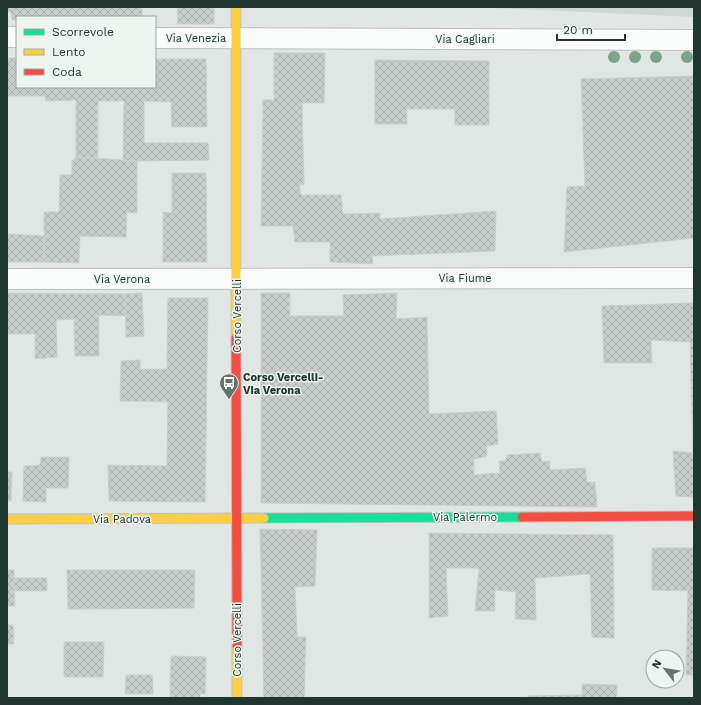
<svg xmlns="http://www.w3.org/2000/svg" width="701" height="705" viewBox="0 0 701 705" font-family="'Work Sans',sans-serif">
<defs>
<pattern id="building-cross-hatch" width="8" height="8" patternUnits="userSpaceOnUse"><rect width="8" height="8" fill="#c7cdca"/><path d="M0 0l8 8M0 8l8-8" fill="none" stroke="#abb1ae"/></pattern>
</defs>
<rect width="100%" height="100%" fill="#e0e6e3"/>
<path fill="#ced7d3" d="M472,7h222v10z"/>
<path fill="url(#building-cross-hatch)" stroke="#c9cfcc" d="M7,7h135v10h-125v3h-5l-1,-8h-4z
M178,7h36v17h-37z
M274,53h51l-1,50h-22l2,81 -5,1 2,10h40l2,19 37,-1v6l116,-8 -1,40 -123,5 1,8 -43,-2v-20h-35l-2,-16h-32l2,-126h11z
M7,58h10v29h138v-28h51l1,68h-35l-1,-25 -27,-1v42h64l1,17 -86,1 1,-60h-26v58l-22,-2v-57l-30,1 -1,-5h-38z
M375,60l114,1v64h-34v-16h-48v15h-32z
M694,76v162l-130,14 3,-65 18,-1 -4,-107z
M76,157l61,4v52l-10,-1 -1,25 -46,-1 -1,27 -35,-1v-50h15l1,-37h12v-14z
M172,173h34l1,89h-44v-50l9,1z
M7,234l37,2v26h-37z
M7,293l118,1 1,22 -27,-1v41h-24l-1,-37 -18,1 1,37 -22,2v-25h-28z
M142,293l2,43 -18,1 -1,-43z
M261,293h29v23h54l-1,-21 54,-2 -1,26 31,-2 2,97 67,-3 2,33 -11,2v10l-13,3v16l26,-2 -1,-12h6l2,-6 33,-2 2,9 8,-1v9l35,-2 2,14h8l2,25 -336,-4z
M168,298h40l-3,204 -96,-1 -1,-36 59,1 1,-64 -48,-1 1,-40 19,-1v9h27z
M694,303v194l-18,-1 -3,-45 20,2 -3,-111 -39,-2 1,23h-48l-2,-57z
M41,457h28l-1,31h-22v14l-23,-1 1,-35 16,-1z
M7,472h5l-1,29h-4z
M260,529l57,1 -2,56 -20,1 2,50h9l-2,61h-40z
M429,533l184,2 1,103 -22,-1 -2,-63 -55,4 1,42 -21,-1 1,-27 -21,-2v21h-20l4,-43h-33l2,48 -19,2z
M652,548h42v144l-1,-17h-7l2,-84 -36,-1z
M7,570h7l1,36h-8z
M67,570h128l-1,38 -126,1z
M13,578h34v13h-34z
M7,625h6l1,19h-7z
M64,642h40l-1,35h-39z
M171,656l35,1 -1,37h-5v4h-30z
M126,675h26l1,19h-28z
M582,684l35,1 -1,13h-88v-2l54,-1z"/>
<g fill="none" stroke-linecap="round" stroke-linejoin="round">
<g stroke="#bdc2c0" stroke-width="22">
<path id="street" d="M7,37h10
M155,38l539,2
M7,279l687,-1"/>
</g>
<g stroke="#bdc3c0" stroke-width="11">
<path id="fast" d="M264,518l258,-1"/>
</g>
<g stroke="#bdc3c0" stroke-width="11">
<path id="slow" d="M236,7v331
M7,519l257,-1
M237,646v52"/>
</g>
<g stroke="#bdc3c0" stroke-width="11">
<path id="jam" d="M236,338l1,308
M522,517l172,-1"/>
</g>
<use href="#street" stroke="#fafbfb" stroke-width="20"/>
<use href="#fast" stroke="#16e098" stroke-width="9"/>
<use href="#slow" stroke="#ffcf43" stroke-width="9"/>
<use href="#jam" stroke="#f24e42" stroke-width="9"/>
</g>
<g fill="#7ea28c">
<circle cx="614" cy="57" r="6"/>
<circle cx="635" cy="57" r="6"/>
<circle cx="656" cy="57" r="6"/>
<circle cx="687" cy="57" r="6"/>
</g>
<defs>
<g id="bus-pin" transform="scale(1)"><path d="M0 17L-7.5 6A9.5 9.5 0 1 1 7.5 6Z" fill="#63746f" stroke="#edf5f1"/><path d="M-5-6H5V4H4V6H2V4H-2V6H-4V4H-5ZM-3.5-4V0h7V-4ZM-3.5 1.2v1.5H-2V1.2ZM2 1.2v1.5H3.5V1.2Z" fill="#fff"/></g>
</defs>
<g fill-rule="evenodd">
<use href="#bus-pin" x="229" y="383"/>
</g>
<g text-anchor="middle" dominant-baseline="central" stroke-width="3" stroke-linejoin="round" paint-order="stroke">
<g font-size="11" fill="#203731" stroke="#edf5f1">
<text x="196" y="38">Via Venezia</text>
<text x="465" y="39">Via Cagliari</text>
<text x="465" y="278">Via Fiume</text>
<text x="122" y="279">Via Verona</text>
<text transform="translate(237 316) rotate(-90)">Corso Vercelli</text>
<text x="465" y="517">Via Palermo</text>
<text x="122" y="519">Via Padova</text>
<text transform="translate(237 640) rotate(-90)">Corso Vercelli</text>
</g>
<g font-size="11" font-weight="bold" fill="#203731" stroke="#edf5f1" text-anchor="start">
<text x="243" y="377">Corso Vercelli-<tspan x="243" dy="13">Via Verona</tspan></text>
</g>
</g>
<rect width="701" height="705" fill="none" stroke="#203731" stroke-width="16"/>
<rect x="16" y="16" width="140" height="72" fill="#edf5f1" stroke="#9ba9a4"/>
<rect x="24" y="29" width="20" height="6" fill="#16e098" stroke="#9ba9a4"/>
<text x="52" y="36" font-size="12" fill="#203731">Scorrevole</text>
<rect x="24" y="49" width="20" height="6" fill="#ffcf43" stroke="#9ba9a4"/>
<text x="52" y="56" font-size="12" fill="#203731">Lento</text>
<rect x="24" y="69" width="20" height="6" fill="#f24e42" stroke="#9ba9a4"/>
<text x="52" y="76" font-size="12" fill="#203731">Coda</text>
<g transform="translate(665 669) rotate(301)"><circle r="19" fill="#edf5f1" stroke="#9ba9a4"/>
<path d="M0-3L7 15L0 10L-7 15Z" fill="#63746f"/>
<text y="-6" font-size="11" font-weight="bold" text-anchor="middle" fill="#203731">N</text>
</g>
<path d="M557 34v6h68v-6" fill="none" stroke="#203731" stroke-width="2"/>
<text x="563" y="34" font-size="12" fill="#203731" stroke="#edf5f1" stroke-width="3" paint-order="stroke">20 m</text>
</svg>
